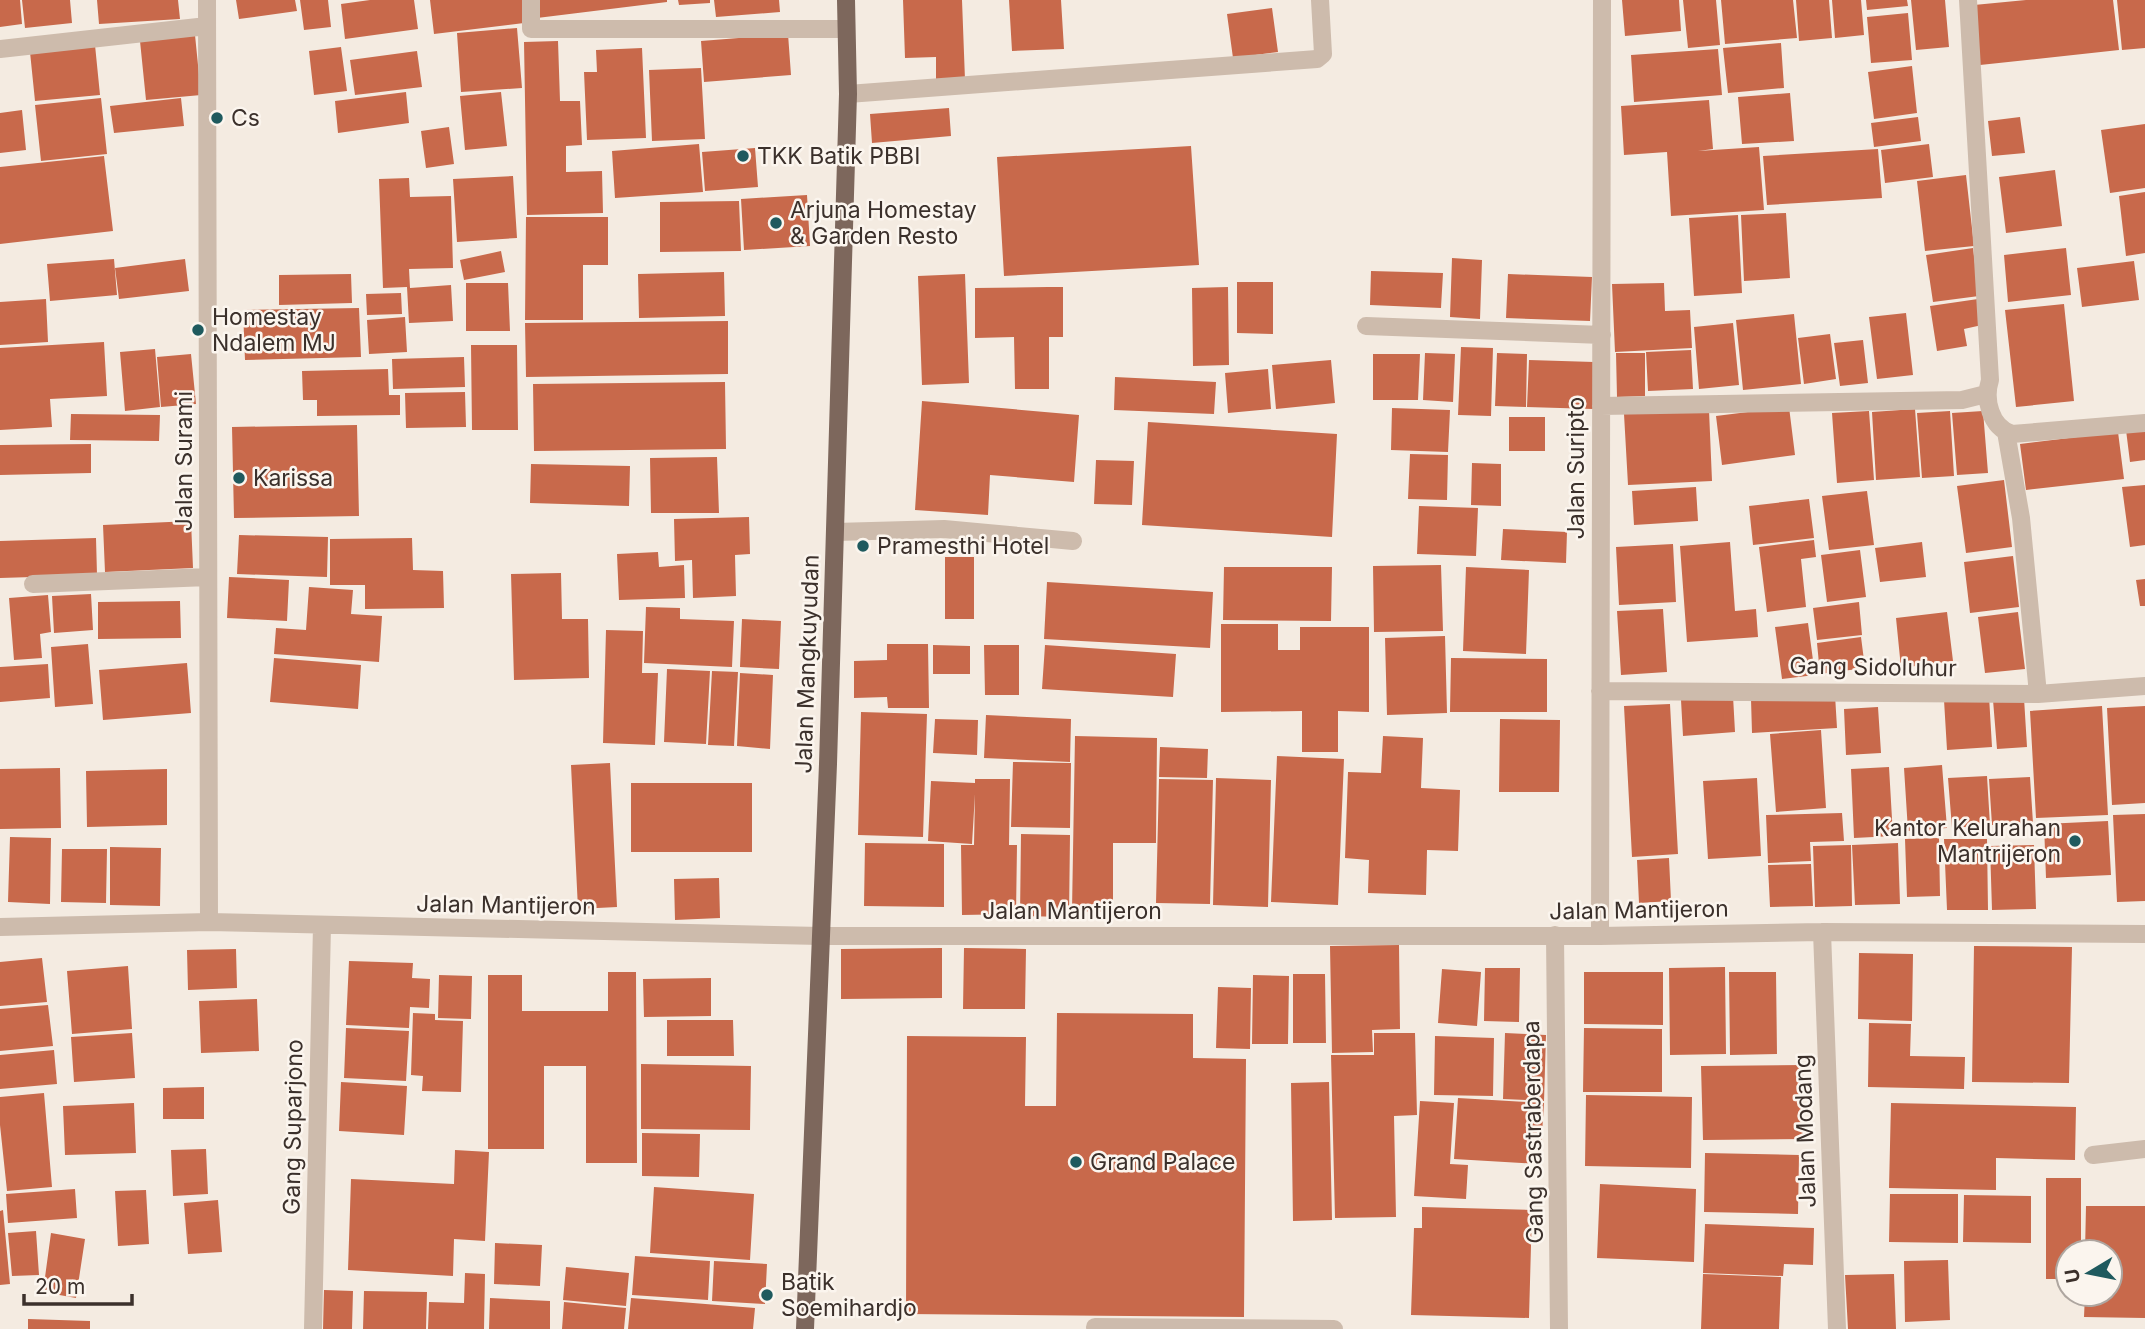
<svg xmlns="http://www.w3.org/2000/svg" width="2145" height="1329" viewBox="0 0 2145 1329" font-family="Inter,sans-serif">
<rect width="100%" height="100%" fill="#f4ebe1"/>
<path fill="#c8694b" d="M0,0h20l2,24 -22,3z
M22,0h48l2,23 -47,5z
M97,0h81l2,19 -81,5z
M236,0h59l2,11 -58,8z
M300,0h28l3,27 -27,3z
M370,0h44l4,29 -73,10 -4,-35z
M430,0h92l2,23 -90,11z
M535,0h132v2l-130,16z
M678,0h32v3l-31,2z
M714,0h65l1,12 -64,5z
M903,0h59l3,80 -29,1v-24l-31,1z
M1009,0h52l3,49 -52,2z
M1622,0h57l2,31 -56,5z
M1683,0h33l4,45 -32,3z
M1721,0h72l4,38 -72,6z
M1796,0h33l3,38 -33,3z
M1832,0h29l3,35 -29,3z
M1866,0h41l1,6 -41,4z
M1911,0h34l4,47 -33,3z
M2026,0h87l6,50 -139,15 -6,-60z
M2117,0h28v48l-23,2z
M1272,8l6,44 -45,6 -6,-44z
M1908,13l4,47 -41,3 -4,-46z
M517,28l5,60 -61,4 -4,-59z
M788,34l3,41 -87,7 -3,-41z
M195,35l6,60 -55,5 -6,-59z
M558,41l2,60h20l2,44 -16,1v26l36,-1 1,42 -76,2 -3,-173z
M1781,43l3,45 -56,5 -5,-45z
M95,45l5,50 -65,6 -5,-49z
M341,47l6,44 -33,4 -5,-44z
M642,48l4,90 -59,2 -3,-68h13l-1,-22z
M1718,49l4,46 -88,7 -3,-47z
M417,51l5,36 -67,8 -5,-35z
M1912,66l5,47 -43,6 -6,-47z
M701,68l4,71 -53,2 -3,-71z
M406,92l3,31 -71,10 -3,-32z
M501,92l6,54 -42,4 -5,-54z
M1790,93l4,48 -52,3 -4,-47z
M101,98l6,56 -66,7 -6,-56z
M181,98l3,28 -70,7 -4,-27z
M1709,100l4,49 -15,2 61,-4 5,63 -93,6 -4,-64 -43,3 -3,-49z
M949,108l2,28 -79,7 -2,-29z
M22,110l4,40 -26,3v-40z
M1918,117l3,24 -47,6 -3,-24z
M2020,117l5,36 -33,3 -4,-35z
M2145,124v64l-35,5 -9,-63z
M449,127l5,37 -28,4 -5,-37z
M699,144l4,48 -88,6 -3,-47z
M1929,144l4,33 -48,6 -4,-33z
M1191,146l8,119 -195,11 -7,-119z
M755,148l3,39 -53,4 -3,-39z
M1878,149l4,49 -115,7 -4,-49z
M104,156l9,75 -113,13v-77z
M2055,170l7,56 -56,7 -7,-56z
M1966,175l8,71 -49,5 -8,-70z
M513,176l4,62 -60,4 -4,-63z
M409,178l1,19 41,-1 2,72 -44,1 1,19 41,-3 2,36 -44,2 -2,-36 -24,1 -4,-109z
M2145,192v61l-19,3 -7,-60z
M807,195l3,51 -66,4 -3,-51z
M739,201l2,50 -81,1v-50z
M1786,213l4,65 -46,3 -3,-66z
M1738,215l4,78 -48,3 -5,-78z
M526,217h82v48h-25v55h-58z
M1973,248l6,48 -46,6 -7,-47z
M2066,248l5,47 -63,7 -4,-47z
M501,251l4,21 -41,8 -4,-20z
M1452,258l30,2 -2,59 -30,-2z
M114,259l3,36 -67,6 -3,-37z
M185,259l4,32 -70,8 -4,-31z
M2134,261l5,39 -57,7 -5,-39z
M1371,271l72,2 -2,35 -71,-3z
M724,272l1,44 -86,2 -1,-44z
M351,274l1,29 -73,2v-30z
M965,274l4,109 -47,2 -4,-109z
M1508,274l84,3 -2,44 -84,-3z
M1237,282h36v52l-36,-1z
M466,283h42l2,48h-44z
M1664,283l1,28 25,-1 2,38 -77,4 -3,-68z
M1048,287h15v50h-14v52h-34l-1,-52 -39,1v-50z
M1228,287l1,78 -36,1 -1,-78z
M401,293l1,21 -35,1 -1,-21z
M46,299l2,43 -48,3v-43z
M1978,299l4,26 -18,4 3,17 -30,5 -7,-45z
M2064,304l10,97 -58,6 -11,-97z
M359,308l2,49 -116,3 -2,-50z
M1906,313l7,62 -36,4 -8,-62z
M1794,314l7,70 -58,6 -7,-70z
M405,317l2,35 -38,2 -2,-34z
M728,321v53l-202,3 -1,-54z
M1733,323l6,62 -40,4 -5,-62z
M1830,334l6,45 -32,5 -6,-46z
M1863,340l5,43 -28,3 -6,-43z
M104,342l3,54 -57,3 2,28 -52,3v-82z
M471,345h46l1,85h-46z
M1461,347l32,1 -2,68 -33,-1z
M155,349l5,58 -35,4 -5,-59z
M1691,350l2,39 -45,2 -2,-39z
M1425,353l30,1 -2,48 -30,-2z
M1497,353l30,1 -1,53 -31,-1z
M1616,353h29v43l-28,1z
M191,354l5,50 -35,3 -4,-50z
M1373,354h47l-2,46h-45z
M464,357l1,30 -72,2 -1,-30z
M1331,360l4,43 -59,6 -4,-44z
M1529,360l65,2 -1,47 -66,-2z
M388,369l1,26h11v20l-83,1v-16h-14l-1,-29z
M1268,369l3,40 -43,4 -3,-40z
M1115,377l101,5 -2,32 -100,-4z
M725,382l1,67 -192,2 -1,-67z
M465,392l1,35 -60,1 -1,-35z
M922,401l157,14 -5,67 -84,-7 -2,40 -73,-5z
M1789,407l6,48 -73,10 -6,-49z
M1392,408l58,2 -2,42 -57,-2z
M1915,409l5,68 -44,3 -4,-68z
M1709,410l3,71 -84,4 -4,-71z
M1869,411l5,69 -37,3 -5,-70z
M1950,411l4,65 -32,2 -5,-65z
M1983,411l5,62 -31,2 -5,-62z
M71,414l89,1 -1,26 -89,-1z
M1509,417h36v34h-36z
M1148,422l189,12 -5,103 -190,-12z
M357,425l2,91 -125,2 -2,-91z
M2145,428v32l-15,2 -4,-32z
M2118,432l6,47 -98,11 -6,-46z
M91,444v29l-91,2v-30z
M1410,454l38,1 -1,45 -39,-1z
M717,457l2,56h-68l-1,-55z
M1096,460l38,1 -2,44 -38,-1z
M1472,463l29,1v42l-30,-1z
M531,464l99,2 -1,40 -99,-3z
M2004,480l8,67 -46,6 -9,-67z
M2145,485v60l-15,2 -8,-60z
M1696,487l2,34 -64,4 -2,-34z
M1867,491l7,54 -45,5 -7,-54z
M1809,499l5,39 -61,7 -4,-39z
M1419,506l59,2 -2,48 -59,-2z
M749,517l1,37 -15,1 1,41 -43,2 -1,-38 -17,1 -1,-42z
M191,521l2,47 -88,4 -2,-47z
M1503,529l64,3 -1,31 -65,-3z
M239,535l89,2 -1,40 -90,-3z
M96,538l1,37 -97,3v-37z
M412,538l1,32 30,1 1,37 -79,1v-24h-35v-46z
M1814,540l2,17 -15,2 5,48 -39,5 -8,-65z
M1730,542l5,69 21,-2 2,28 -71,5 -7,-96z
M1922,542l4,35 -46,5 -5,-34z
M1673,544l3,58 -57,3 -3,-58z
M1860,550l6,47 -39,5 -6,-47z
M658,552l1,15 25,-2 1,33 -66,2 -2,-46z
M2013,556l6,51 -49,6 -6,-51z
M945,557h29v62h-29z
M1441,565l2,66 -69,1 -1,-66z
M1224,567h108l-1,54 -108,-1z
M1466,567l63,3 -3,84 -63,-3z
M561,573l1,46h26l1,59 -75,2 -3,-106z
M229,577l60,3 -2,41 -60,-3z
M2145,579v27h-5l-4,-26z
M1047,582l166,10 -3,56 -166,-9z
M309,587l44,3 -2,24 31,2 -3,46 -105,-8 2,-26 30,2z
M91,594l2,36 -39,3 -2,-37z
M48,595l3,37 -11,2 2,24 -28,2 -5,-62z
M180,601l1,37 -83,1v-37z
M1859,602l3,33 -45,5 -4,-32z
M646,607l34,1v11l54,2 -2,46 -88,-4z
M1663,609l4,63 -46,3 -4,-64z
M1947,612l6,49 -52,7 -5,-50z
M2018,612l7,57 -40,4 -7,-56z
M742,619l39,2 -2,48 -39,-2z
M1808,623l7,52 -33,4 -7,-52z
M1221,624h57v26h22v-23h69v85l-31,-1v41h-36v-41l-81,1z
M606,630l37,1 -1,42h16l-3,72 -52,-2z
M1445,636l2,77 -60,2 -2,-77z
M1861,637l4,31 -45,6 -3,-31z
M88,644l5,60 -38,3 -4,-60z
M887,644h41l1,64h-41l-1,-11 -33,1v-37l33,-1z
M933,645l37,1v28h-37z
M984,645h35v50h-34z
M1045,645l131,9 -3,43 -131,-8z
M274,658l87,7 -3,44 -88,-7z
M1451,658l96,1v53h-97z
M187,663l4,50 -88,7 -4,-50z
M48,664l2,34 -50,4v-35z
M667,669l43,2 -4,73 -42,-2z
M712,671l26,1 -4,74 -26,-1z
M740,673l33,2 -3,74 -33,-3z
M1835,695l2,33 -85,5 -1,-34z
M1733,696l2,36 -52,4 -2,-36z
M1989,696l3,51 -45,3 -3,-50z
M2024,698l3,49 -30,2 -4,-49z
M1670,704l8,150 -46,3 -8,-151z
M2102,706l6,109 -72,3 -6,-107z
M2145,706v97l-33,2 -5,-97z
M1878,707l3,46 -35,2 -2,-46z
M861,712l66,2 -4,123 -65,-2z
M986,715l85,4 -1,43 -86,-4z
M935,719l43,1 -1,35 -44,-2z
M1500,719l60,1 -1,72h-60z
M1821,730l5,78 -50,4 -6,-78z
M1075,736l82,2 -1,105h-43v69l-41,-1z
M1383,736l40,2 -2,50 39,2 -2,61 -31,-1 -1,45 -58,-2 1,-33 -24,-2 3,-86 33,1z
M1160,747l48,2 -1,29 -48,-1z
M1277,756l67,3 -6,146 -67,-3z
M1013,762l58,1 -1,65 -59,-1z
M610,763l7,144 -39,2 -7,-144z
M1942,765l5,63 -39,3 -4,-63z
M1889,767l4,69 -39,2 -3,-69z
M60,768l1,60 -61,1v-60z
M167,769v56l-80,2 -1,-56z
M1987,776l3,49 -38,3 -4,-50z
M2030,777l3,46 -41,2 -3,-46z
M1216,778l55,2 -3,127 -55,-2z
M1757,778l4,78 -53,3 -5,-78z
M975,779h35l-1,66h8l-1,69 -54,1 -1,-70h13l1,-51 -3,50 -44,-3 3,-60 44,2z
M1159,779l54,1 -3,124 -54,-1z
M631,783h121v69h-121z
M1842,813l2,28 -34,1 1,19 -43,2 -2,-48z
M2145,814v87l-28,1 -4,-87z
M2108,821l3,54 -65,3 -2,-54z
M1021,834l49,1 -1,82 -49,-1z
M10,837l41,1 -1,66 -42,-2z
M1939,838l1,58 -33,1 -2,-58z
M1944,839h43l1,71h-41z
M865,843l79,1v63l-80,-1z
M1898,843l2,61 -45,1 -3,-60z
M1851,845l1,61 -37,1 -2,-61z
M2034,845l2,64 -44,1 -2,-64z
M110,847l51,1 -1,58 -50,-1z
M62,849h45l-1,54 -45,-1z
M1669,858l2,43 -32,2 -2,-43z
M1811,864l2,42 -43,1 -2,-42z
M719,878l1,40 -45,2 -1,-41z
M1399,945l1,84 -28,1 1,22 -41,1 -2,-107z
M1974,946l98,1 -3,136 -97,-1z
M942,948v50l-101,1v-50z
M964,948l62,1 -1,60h-62z
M236,949l1,39 -49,2 -1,-40z
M1859,953l54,1 -1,67 -54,-2z
M42,958l5,44 -47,4v-44z
M349,961l64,2 -1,15 18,1 -1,29 -19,-1 -1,21 -63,-3z
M128,966l4,63 -60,5 -5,-63z
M1725,967l1,87 -56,1 -1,-87z
M1485,968h35l-1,54 -35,-1z
M1442,969l39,3 -4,54 -39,-3z
M608,972h28l1,191h-51v-97h-42v83h-56v-174h34v36h86z
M1584,972h79v53l-79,-1z
M1729,972h47l1,82 -47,1z
M1293,974h32l1,69h-33z
M439,975l33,1 -1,43 -33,-1z
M1253,975l36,1 -1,68h-36z
M711,978v38l-67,1 -1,-38z
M1218,987l33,1 -1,61 -34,-1z
M257,999l2,52 -58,2 -2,-52z
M48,1005l5,41 -53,5v-42z
M413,1013l22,1v6l28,1 -2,71 -39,-1 1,-15 -12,-1z
M1057,1013l136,1v44l53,1 -2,258 -338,-3 1,-278 119,1 -1,69h31z
M667,1020h66l1,36h-67z
M1869,1023l42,1 -1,32 55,1 -1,32 -96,-2z
M346,1028l63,3 -3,50 -62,-3z
M1584,1028l78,1v63h-79z
M132,1033l3,45 -61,4 -3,-45z
M1374,1033h41l2,82 -23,1 2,101 -61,1 -4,-163h43z
M1505,1033l41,2 -2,66 -41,-2z
M1435,1036l59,2 -1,58 -59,-1z
M54,1050l3,34 -57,5v-34z
M641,1064l110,2 -1,64 -109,-1z
M1803,1065l1,74 -101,1 -2,-74z
M341,1082l66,4 -3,49 -65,-4z
M1329,1082l3,138 -39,1 -2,-138z
M204,1087v32h-41v-31z
M44,1093l8,94 -45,4 -7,-66v-28z
M1586,1095l106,2 -1,71 -106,-2z
M1458,1098l86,5 -4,61 -86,-5z
M1420,1101l34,2 -4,61 18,1 -2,34 -52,-3z
M134,1103l2,50 -71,2 -2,-49z
M1891,1103l185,4 -1,53 -79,-2v32l-107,-2z
M642,1133l58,1 -1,43 -57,-1z
M206,1149l2,45 -35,2 -2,-46z
M455,1150l34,2 -4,89 -31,-2 -1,37 -105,-6 3,-91 103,5z
M1705,1153l94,2 -1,59 -94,-2z
M2046,1178h35v74h-13v27h-22z
M1600,1184l96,5 -2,73 -97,-4z
M654,1187l100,7 -4,66 -100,-7z
M75,1189l2,29 -69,5 -2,-29z
M146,1190l3,54 -31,2 -3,-55z
M1890,1194h68v49l-69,-1z
M1964,1195l67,1v47l-68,-1z
M218,1200l4,52 -34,2 -4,-51z
M2086,1206h59v112l-61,-1 1,-23h25v-42h-25z
M1422,1207l110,3 -3,108 -118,-3 3,-87h8z
M3,1210l7,74 -10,1v-74z
M1705,1224l109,4 -1,37 -29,-1 -1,12 -80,-3z
M36,1231l3,44 -27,1 -4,-43z
M51,1233l34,6 -9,59 -33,-6z
M495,1243l47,2 -2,41 -46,-2z
M635,1256l75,5 -2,39 -76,-5z
M1948,1260l2,60 -45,2 -1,-61z
M714,1261l53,3 -2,40 -53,-3z
M566,1267l63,6 -3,33 -63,-6z
M465,1273l20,1 -1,55h-56l1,-27 35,1z
M1703,1274l78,3 -2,52h-78z
M1894,1274l2,55h-48l-3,-54z
M324,1290l29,1 -1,38h-29z
M364,1291l63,1 -1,37h-63z
M490,1298l60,3v28h-61z
M631,1298l124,10 -2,21h-125z
M564,1302l62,6 -2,21h-62z
M28,1319l62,2v8h-62z"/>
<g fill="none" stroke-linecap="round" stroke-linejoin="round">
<path stroke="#cdbbac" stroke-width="18" d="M207,0l2,922
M531,0v29h315
M1968,0l22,380c-6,19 0,47 22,54l133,-11
M0,49l207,-23
M848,94l469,-35 6,-5 -3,-54
M1366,326l236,9
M1601,406l361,-6 24,-6
M2006,432l15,86 17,176
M835,532l109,-3 129,12
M33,584l175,-7
M1600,691l438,3 107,-8
M0,927l209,-5 612,14h779l222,-4 323,2
M1822,932l15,397
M1555,935l4,394
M1600,936l2,-936
M2093,1155l52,-6
M1095,1327l239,2
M313,1329l9,-403"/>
<path stroke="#7d675c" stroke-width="18" d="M805,1329l23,-565 20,-670 -2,-94"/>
</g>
<g fill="#1f5a5e" stroke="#fbf5ee" stroke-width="2.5">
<circle cx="217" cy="118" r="7"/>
<circle cx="743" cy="156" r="7"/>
<circle cx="776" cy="223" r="7"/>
<circle cx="198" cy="330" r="7"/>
<circle cx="239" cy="478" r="7"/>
<circle cx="863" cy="546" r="7"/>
<circle cx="2075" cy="841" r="7"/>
<circle cx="1076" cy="1162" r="7"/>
<circle cx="767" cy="1295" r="7"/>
</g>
<g text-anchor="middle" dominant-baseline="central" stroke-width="5" stroke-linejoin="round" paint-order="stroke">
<g font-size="23" fill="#3b302b" stroke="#fbf5ee" text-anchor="start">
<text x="231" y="118">Cs</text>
<text x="757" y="156">TKK Batik PBBI</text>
<text x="790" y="210">Arjuna Homestay<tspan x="790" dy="26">&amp; Garden Resto</tspan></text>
<text x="212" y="317">Homestay<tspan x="212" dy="26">Ndalem MJ</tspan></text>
<text x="253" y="478">Karissa</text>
<text x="877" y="546">Pramesthi Hotel</text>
<text x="2061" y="828" text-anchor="end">Kantor Kelurahan<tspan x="2061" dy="26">Mantrijeron</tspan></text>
<text x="1090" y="1162">Grand Palace</text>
<text x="781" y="1282">Batik<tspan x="781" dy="26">Soemihardjo</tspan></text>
</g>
<g font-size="23" fill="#3b302b" stroke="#fbf5ee">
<text transform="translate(184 461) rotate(-90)">Jalan Surami</text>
<text transform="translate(1576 468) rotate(-90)">Jalan Suripto</text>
<text transform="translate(807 664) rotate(-88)">Jalan Mangkuyudan</text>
<text transform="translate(1873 667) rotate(1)">Gang Sidoluhur</text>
<text transform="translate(506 905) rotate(1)">Jalan Mantijeron</text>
<text transform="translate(1639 910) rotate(-1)">Jalan Mantijeron</text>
<text x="1072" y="911">Jalan Mantijeron</text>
<text transform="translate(293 1127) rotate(-89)">Gang Suparjono</text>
<text transform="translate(1805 1131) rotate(-92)">Jalan Modang</text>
<text transform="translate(1533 1132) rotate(-91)">Gang Sastraberdapa</text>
</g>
</g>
<g transform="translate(2089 1273) rotate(260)"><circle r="33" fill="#fbf5ee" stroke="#aea6a0" stroke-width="2"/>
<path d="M0-5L12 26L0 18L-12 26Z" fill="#1f5a5e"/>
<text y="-10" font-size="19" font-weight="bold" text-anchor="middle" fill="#3b302b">U</text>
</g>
<path d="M24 1294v10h108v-10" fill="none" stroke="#3b302b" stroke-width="3.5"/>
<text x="35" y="1294" font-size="21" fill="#3b302b" stroke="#fbf5ee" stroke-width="5" paint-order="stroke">20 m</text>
</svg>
